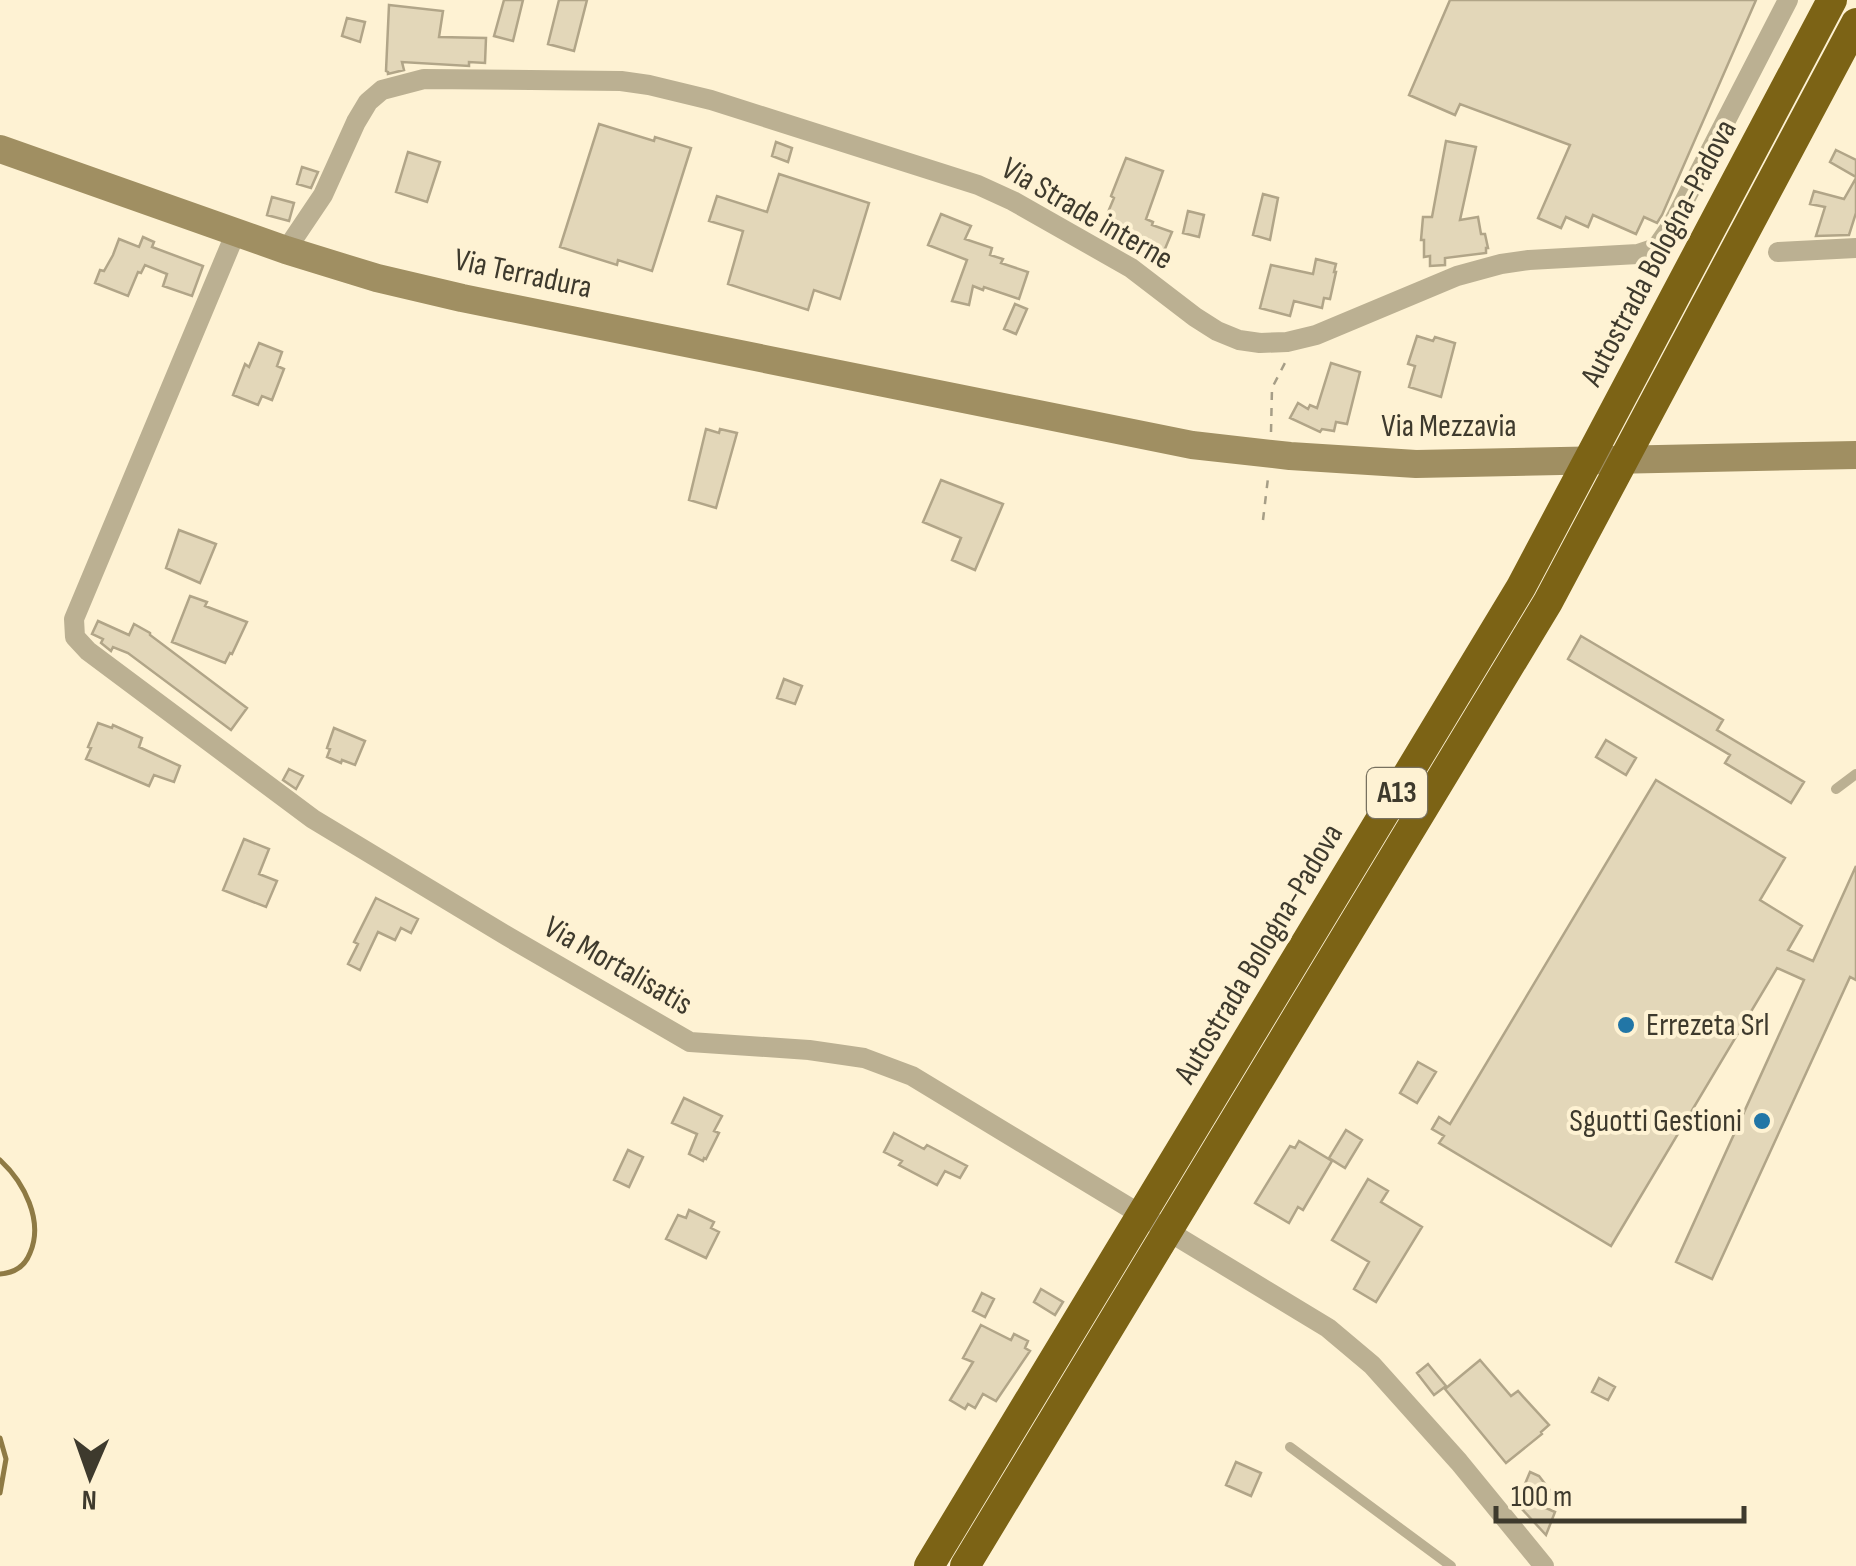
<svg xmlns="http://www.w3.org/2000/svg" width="1856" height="1566" viewBox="0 0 1856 1566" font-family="'Sofia Sans Condensed',sans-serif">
<rect width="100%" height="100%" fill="#fef2d3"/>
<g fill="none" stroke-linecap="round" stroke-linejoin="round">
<path stroke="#8e7a44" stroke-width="5" d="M0,1160c24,22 44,61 30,93 -5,13 -16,20 -30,21
M0,1438l6,21 -6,34"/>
</g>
<path fill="#e3d7b9" stroke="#b1a588" stroke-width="2.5" d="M504,0h19l-10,41 -19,-5z
M559,0h28l-13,51 -26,-7z
M1450,0h306l-94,215 -5,8 -13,-6 -8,17 -43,-19 -5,12 -22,-10 -5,11 -23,-10 32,-73 -110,-41 -5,11 -46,-20z
M389,5l54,6 -4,26 47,1 -1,25 -16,-1v4l-67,-4 2,8 -16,4v-2l-2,-1z
M347,18l18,4 -5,20 -18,-6z
M599,124l55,17 1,-4 36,11 -39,123 -34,-11 -1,5 -57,-18z
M1446,141l30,6 -16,73 18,-3 3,17h4l3,14h-2v5l-41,5v7l-15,1v-10l-6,1v-17h-3l2,-23h9z
M776,142l16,6 -4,14 -16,-6z
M1836,150l20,10v17l-26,-15z
M408,152l32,10 -13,40 -31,-10z
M1126,158l37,13 -17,48 7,3 -1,3 20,7 -10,24 -62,-25 14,-33 -3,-2z
M302,167l16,5 -7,16 -14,-4z
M779,174l90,29 -29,96 -26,-9 -6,20 -80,-26 15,-53 -34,-10 8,-25 50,16z
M1856,178v35l-7,22 -33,1 9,-29 -15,-3 4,-13 30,8z
M1263,194l15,4 -8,42 -17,-5z
M272,197l22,6 -5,18 -22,-6z
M1188,211l16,4 -5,22 -16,-4z
M941,214l30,12 -6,13 27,9 -2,7 13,4 -2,4 27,9 -9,27 -35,-12 -1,3 -10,-4 -4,19 -17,-4 15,-41 -39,-15z
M143,237l11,5 -2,5 51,19 -11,30 -29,-10 4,-12 -22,-9 -4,8 -3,-1 -10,24 -33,-13 5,-13 4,1 9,-16 6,-16 20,8z
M1316,259l20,5 -2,8h2l-6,27 -6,-1 -2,10 -28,-7 -4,15 -30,-8 11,-43 42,9z
M1015,304l12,5 -11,25 -12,-5z
M1417,336l16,5 2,-4 20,6 -14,54 -32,-10 6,-21 -7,-2z
M259,343l23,9 -5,14 7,3 -12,31 -10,-4 -4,9 -25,-10 12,-31 4,3z
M1331,363l29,9 -13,52 -11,-2 -2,9 -12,-2 -2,3 -30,-14 8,-15 10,6 2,-4 7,3z
M706,429l13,4 1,-4 17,4 -21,75 -27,-8z
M941,480l62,24 -28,66 -23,-10 9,-22 -38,-16z
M179,530l37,14 -16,39 -34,-15z
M190,596l17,6 -2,4 42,16 -15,32 -2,-1 -5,10 -53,-21z
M98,621l31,14 5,-11 16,9v2l97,73 -16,22 -103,-77 -15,-6 -2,4 -10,-8 2,-4 -11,-5z
M1581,636l142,84 -6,10 87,52 -13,21 -66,-40 5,-8 -162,-96z
M784,679l18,7 -7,18 -18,-6z
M98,723l14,5 1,-3 29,13 -3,9 41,19 -6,16 -20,-7 -5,11 -63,-27 5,-11 -3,-1z
M334,728l31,13 -10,24 -13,-5 -1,3 -14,-6 3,-8 -3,-1z
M1606,740l30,18 -10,17 -30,-18z
M289,769l14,7 -7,13 -13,-9z
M1656,780l129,78 -25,42 42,26 -14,24 25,11 43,-95v114l-6,-3 -138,302 -36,-17 128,-282 -27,-12 -166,278 -172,-103 5,-7 -12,-7 7,-12 11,7z
M244,839l25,10 -10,25 18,7 -11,26 -43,-17z
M376,898l42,21 -7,14 -10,-5 -6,12 -17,-8 -18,38 -12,-6 10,-20 -4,-2z
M1418,1062l18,10 -19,31 -17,-10z
M684,1098l38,18 -8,15 5,2 -13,26 -2,-1 -1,3 -14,-7 8,-20 -25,-11z
M1346,1130l16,10 -17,28 -16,-10z
M894,1133l30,16 3,-4 40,21 -7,12 -15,-7 -8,14 -38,-20 3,-4 -18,-9z
M1299,1141l33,20 -29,49 -5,-3 -9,16 -34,-20 35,-57 5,2z
M628,1150l15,7 -14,30 -15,-7z
M1368,1179l20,12 -7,11 41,25 -46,75 -22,-13 15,-27 -37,-22z
M689,1210l25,12 -3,6 8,4 -13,26 -40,-19 12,-24 8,3z
M1041,1289l22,13 -8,13 -21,-13z
M982,1293l12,6 -9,18 -12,-6z
M981,1325l30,15 3,-6 14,7 -3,7 5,3 -34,50 -13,-7 -8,14 -7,-4 -3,5 -15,-9 23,-38 -10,-4z
M1480,1360l31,36 7,-5 31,34 -8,7 1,2 -36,29 -61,-74z
M1428,1364l18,22 -12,9 -17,-22z
M1599,1378l16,9 -7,13 -16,-8z
M1236,1462l25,11 -10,23 -25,-11z
M1530,1472l9,4 13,17 -6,15 9,4 -9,23 -25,-27 6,-15 -5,-2z"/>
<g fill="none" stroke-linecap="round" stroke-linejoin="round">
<path stroke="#a69e87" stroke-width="2.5" stroke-dasharray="8 8" stroke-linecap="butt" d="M1271,432l1,-44 15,-29
M1263,520l5,-42"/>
<path stroke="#bbb092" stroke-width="10" d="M1836,789l20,-15
M1290,1447l161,119"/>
<path stroke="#bbb092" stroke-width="20" d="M236,232l-162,387 1,18 13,14 225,168 194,117 183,106 119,8 55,8 48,18 416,252 44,37 87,97 85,104
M286,250l37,-55 33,-73 12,-20 14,-12 42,-11 197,2 28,4 62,15 267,85 35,16 118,67 64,49 22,14 22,9 21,3 27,-1 29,-7 141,-59 44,-12 28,-4 109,-6 18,-6 16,-23 116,-225
M1778,252l78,-4"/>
<path stroke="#a08f62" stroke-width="28" d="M0,149l286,101 91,28 85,20 730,147 98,11 126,8 440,-9"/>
<path stroke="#7c6315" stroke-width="30" d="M929,1566l592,-979 311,-587
M965,1566l583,-964 308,-579"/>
</g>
<g fill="#2276a6" stroke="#fef2d3" stroke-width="4">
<circle cx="1626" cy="1025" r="10"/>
<circle cx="1762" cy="1121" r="10"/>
</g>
<g text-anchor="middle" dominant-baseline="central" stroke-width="8" stroke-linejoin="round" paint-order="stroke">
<rect fill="#fef2d3" stroke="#78715f" stroke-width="2.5" x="1367" y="768" width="60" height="50" rx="8"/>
<g font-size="30" font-weight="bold" fill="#3e3a2d">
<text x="1397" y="793">A13</text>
</g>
<g font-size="32" fill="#3e3a2d" stroke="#fef2d3">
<text transform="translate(1087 214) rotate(30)">Via Strade interne</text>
<text transform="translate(1659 253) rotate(-62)">Autostrada Bologna-Padova</text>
<text transform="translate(523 274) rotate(12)">Via Terradura</text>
<text x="1449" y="426">Via Mezzavia</text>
<text transform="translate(1259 954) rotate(-59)">Autostrada Bologna-Padova</text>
<text transform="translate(618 966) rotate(30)">Via Mortalisatis</text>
</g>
<g font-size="32" fill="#3e3a2d" stroke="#fef2d3" text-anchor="start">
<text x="1646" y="1025">Errezeta Srl</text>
<text x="1742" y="1121" text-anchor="end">Sguotti Gestioni</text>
</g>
</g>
<g transform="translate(90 1476) rotate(182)" stroke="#fef2d3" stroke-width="8" paint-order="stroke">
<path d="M0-8L18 38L0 25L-18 38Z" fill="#3e3a2d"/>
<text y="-15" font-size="28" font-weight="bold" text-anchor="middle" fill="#3e3a2d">N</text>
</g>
<path d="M1496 1506v15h248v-15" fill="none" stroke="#3e3a2d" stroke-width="5"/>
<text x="1511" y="1506" font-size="30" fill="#3e3a2d" stroke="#fef2d3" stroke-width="8" paint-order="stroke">100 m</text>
</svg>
